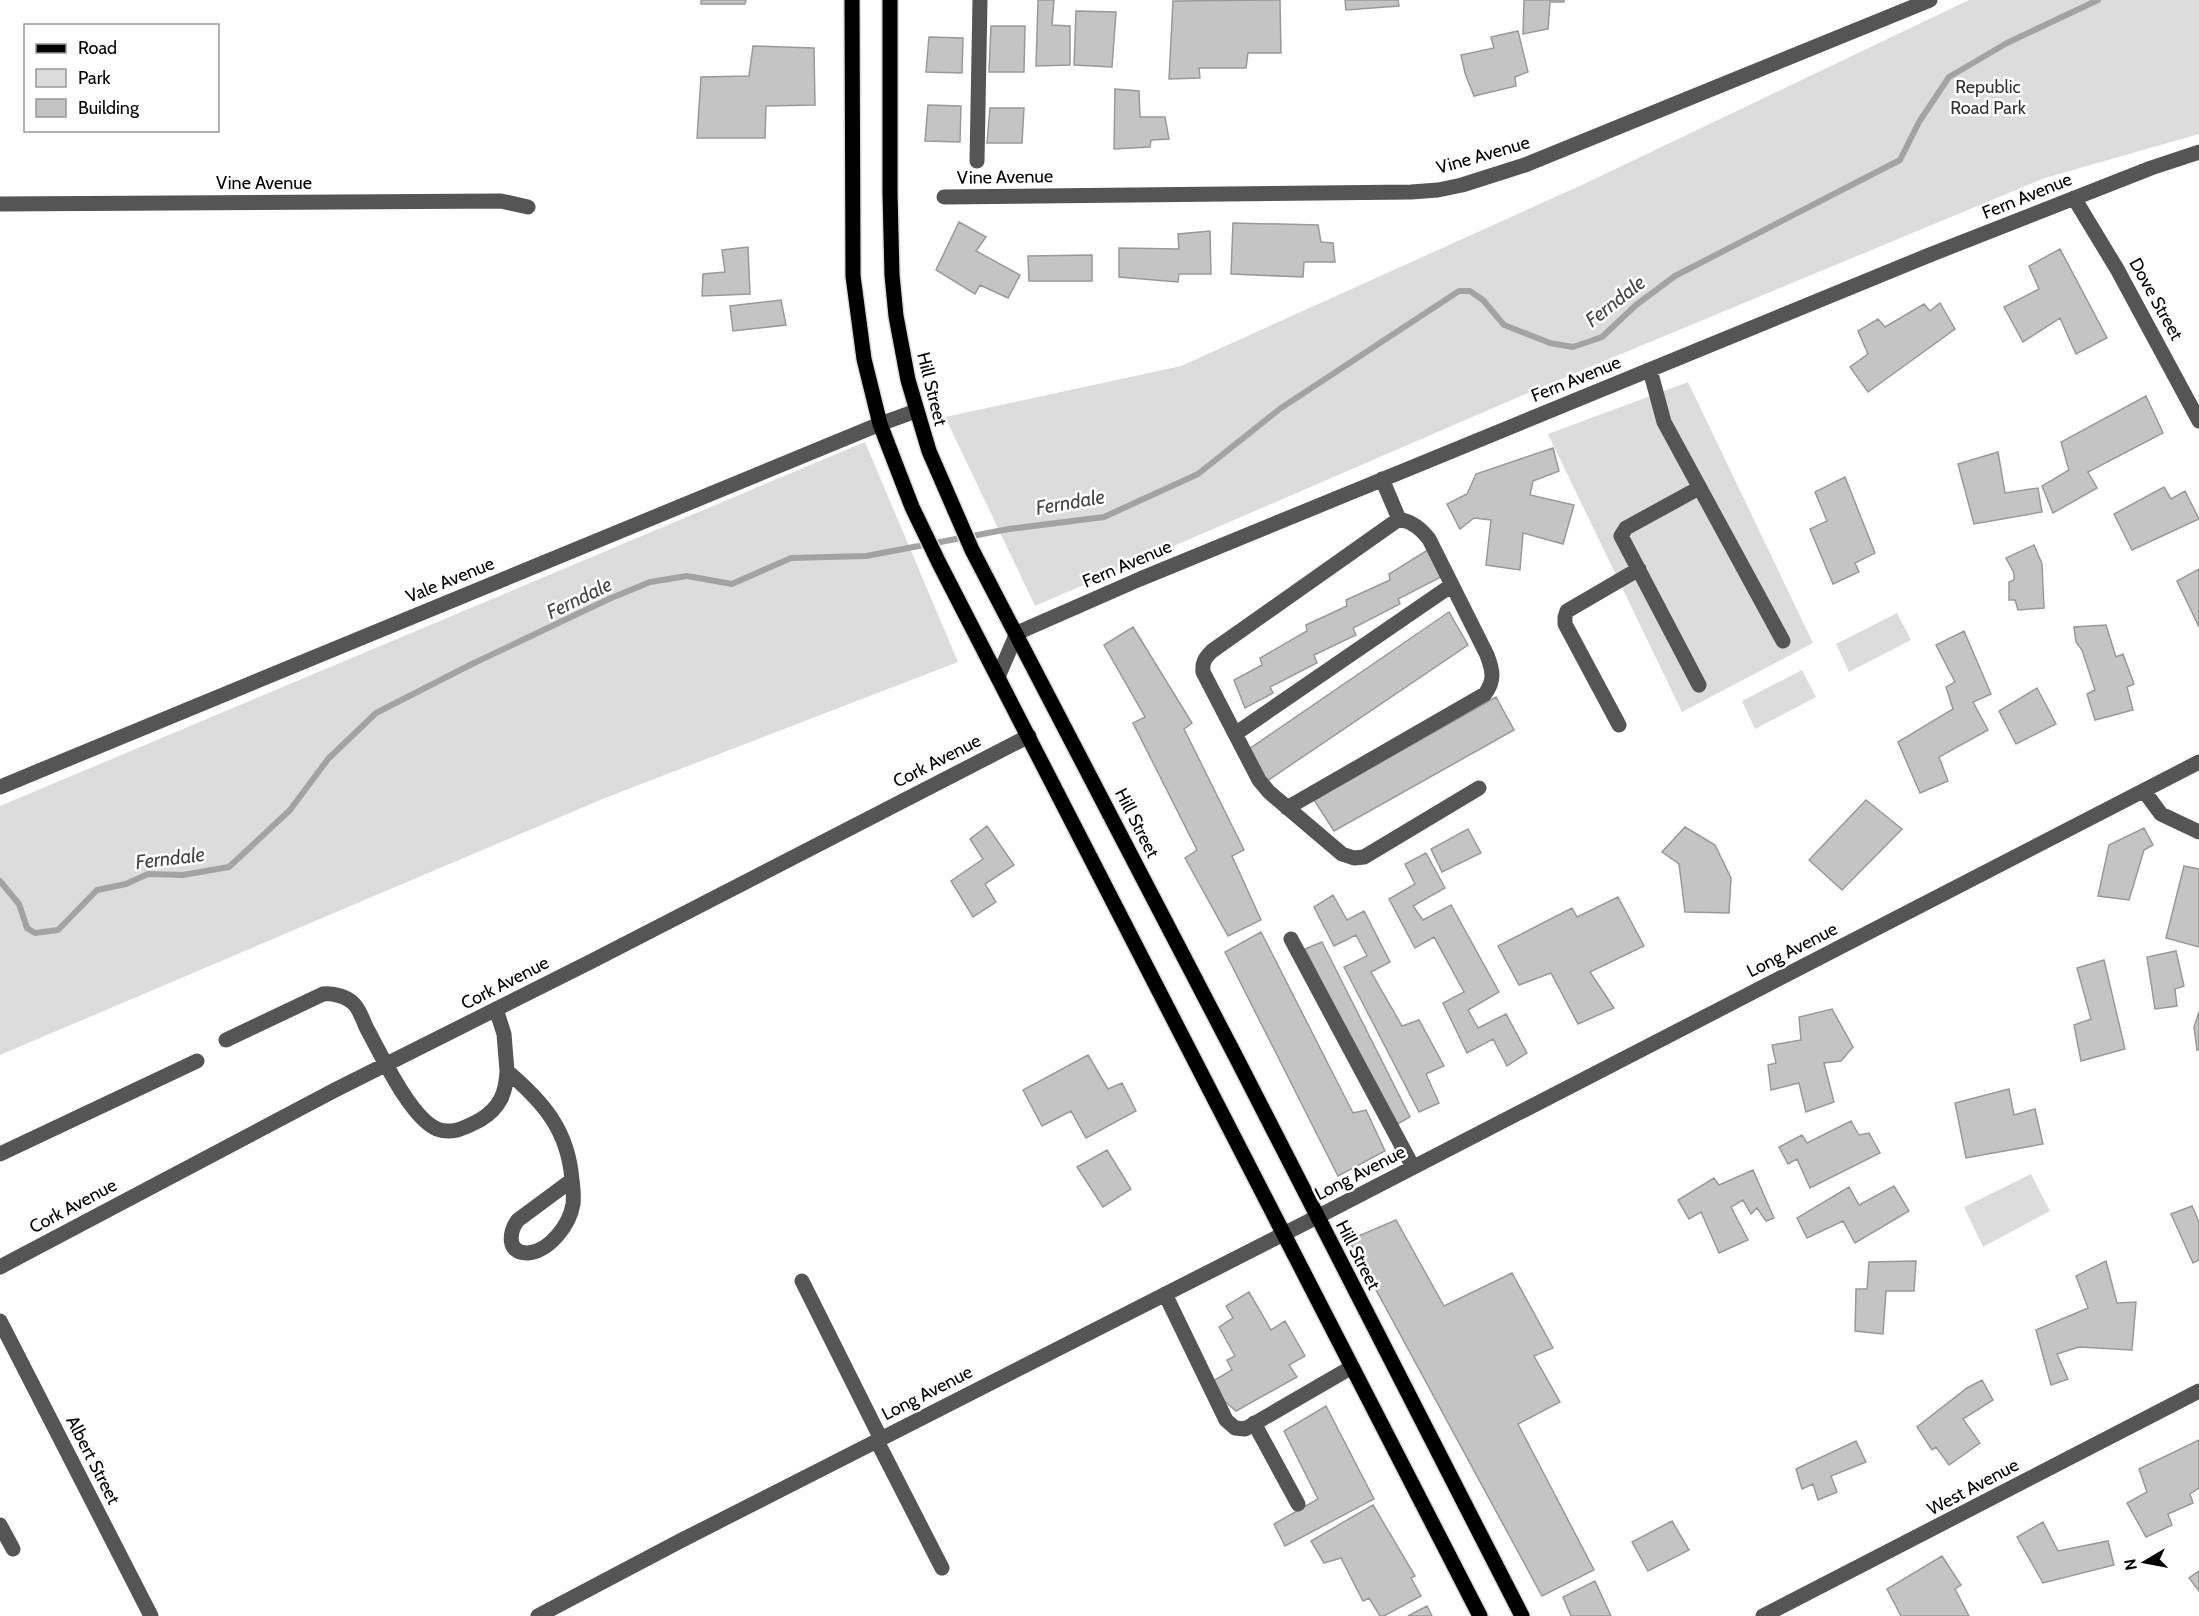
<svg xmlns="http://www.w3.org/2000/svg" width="2199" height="1616" viewBox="0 0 2199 1616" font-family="Cabin,sans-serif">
<rect width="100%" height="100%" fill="#fff"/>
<path fill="#dcdcdc" d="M1969,0h230v134l-154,44 -501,208 -509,220 -90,-189 236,-51 403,-182z
M1688,382l125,261 -131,69 -134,-278z
M865,442l93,220 -353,136 -605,257v-249z
M1897,613l14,27 -62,32 -13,-28z
M1802,670l14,27 -61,32 -13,-28z
M2031,1174l19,37 -67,36 -19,-40z"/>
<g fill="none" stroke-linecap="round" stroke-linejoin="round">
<path stroke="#a3a3a3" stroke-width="6" d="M0,881l19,23 8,24 8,5 23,-3 39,-40 29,-6 22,-10 35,1 46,-8 61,-57 38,-51 48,-46 96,-49 137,-65 41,-17 37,-6 45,8 59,-26 75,-2 143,-27 95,-12 94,-43 83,-66 178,-117h11l13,9 21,25 46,18 23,4 29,-10 34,-32 39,-29 225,-116 19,-38 30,-45 58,-34 91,-43"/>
</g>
<path fill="#c4c4c4" stroke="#999" stroke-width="1.5" d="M701,0h45l-1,4h-44z
M1038,0h16l-2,25 18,1v39l-34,1z
M1280,0l1,53h-33l-2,15h-47l1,10 -31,1 4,-78z
M1345,0h53l1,6 -53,4z
M1524,0h40v2h-14l-2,27 -25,5z
M1076,11l40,1 -4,55 -38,-2z
M991,26h34l-1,46h-35z
M1518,31l10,41 -13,5 1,9 -42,10 -9,-23 -4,-18 33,-7 -3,-11z
M929,37l34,1 -1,35 -36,-1z
M753,46l61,2 1,57 -49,1 -1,32h-68l4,-61 48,-1z
M1115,89l24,2 1,26h25l4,22 -18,1 -1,7 -36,2z
M928,105l33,1 -1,36 -35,-1z
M990,108h34l-2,35h-35z
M959,222l27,15 -10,14 44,24 -12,23 -28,-13 -5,9 -39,-24z
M1233,223l85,2 3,17 12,1 2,19h-31l-1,15 -72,-3z
M1210,231l1,43h-32l-1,8 -59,-5v-29l60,1 -1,-15z
M748,247l2,47 -48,2 1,-22 22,-2 -3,-22z
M2060,249l47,89 -31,16 -16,-36 -37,24 -19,-35 35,-18 -10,-23z
M1092,255v26h-63l-1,-25z
M781,300l5,25 -53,6 -3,-25z
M1940,303l15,26 -87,63 -18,-25 18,-13 -10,-23 20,-12 7,8 39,-23 6,7z
M2146,396l17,37 -75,39 9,16 -44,25 -11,-27 27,-16 -8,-28z
M1553,448l6,23 -26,10 -3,14 44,10 -11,39 -40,-11 -3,37 -34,-5 5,-45 -17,-2 -14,11 -13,-25 20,-10 9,-20z
M1998,452l7,41 33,-5 4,24 -68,12 -16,-60z
M1845,477l30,76 -20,10 4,9 -26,12 -23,-55 17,-8 -12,-29z
M2164,487l7,12 14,-8 14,28 -67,31 -18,-36z
M2034,545l8,19 2,44 -26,2 -3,-10h-6v-18l5,-2v-7l-8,-15z
M1431,548l10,29 -43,22 2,5 -47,24 3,7 -42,20 3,8 -47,24 3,6 -28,15 -11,-28 28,-15 -2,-7 47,-27 -1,-6 41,-19 -1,-6 44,-20 -1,-6z
M2199,569v58l-22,-46z
M1449,612l19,33 -201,136 -18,-32z
M2106,625l10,32 7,-3 11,30 -7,3 6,23 -38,10 -8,-26 8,-4 -13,-40 -6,-8 -2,-15z
M1133,627l59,96 -8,6 60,121 -12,6 29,64 -33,16 -43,-78 12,-8 -64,-127 12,-6 -41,-72z
M1964,631l27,63 -18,8 15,28 -49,27 9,24 -28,12 -22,-51 55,-33 -7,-22 9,-5 -19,-37z
M2037,688l19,36 -40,20 -17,-33z
M1496,697l18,33 -180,101 -20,-31z
M1866,800l36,29 -60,61 -33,-30z
M987,826l27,39 -29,19 11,18 -23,15 -22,-36 32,-22 -13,-20z
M1685,827l30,18 16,33 -2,35 -44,-1 -6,-48 -17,-12z
M2144,828l9,17 -9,5 -15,50 -31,-4 11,-51z
M1468,829l13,24 -39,19 -11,-23z
M1426,853l19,35 -32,18 10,14 28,-15 48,87 -31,18 10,18 28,-14 21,39 -20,13 -14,-27 -26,14 -24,-50 21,-11 -30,-55 -19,11 -26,-49 26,-15 -10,-20z
M2184,866l15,3v78l-33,-9z
M1333,895l14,25 17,-9 26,51 -19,10 31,54 17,-6 25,46 -18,8 13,29 -20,9 -75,-145 23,-11 -11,-21 -22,11 -20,-39z
M1618,897l26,49 -54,26 24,36 -36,16 -27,-51 -32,12 -21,-39 74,-38 5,9z
M1261,932l92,181 13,-3 19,41 -47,25 -113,-224z
M1322,942l88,175 -16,9 -89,-177z
M2176,951l8,35 -9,3 2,17 -22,3 -8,-52z
M2104,960l21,89 -44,12 -7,-36 17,-6 -14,-51z
M1832,1009l21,38 -12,14 -17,2 10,39 -28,10 -7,-29 -28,7 -3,-25 8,-2 -4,-18 29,-5 -2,-23z
M2199,1012v38h-2l-3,-23z
M1088,1055l20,34 14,-6 14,28 -50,27 -15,-27 -29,15 -19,-36z
M2009,1089l5,26 21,-6 8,35 -77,14 -11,-55z
M1851,1121l8,14 10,-2 11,20 -70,35 -13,-29 -9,5 -9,-17 23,-12 5,8z
M1107,1150l24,39 -28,18 -26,-40z
M1753,1170l21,48 -8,3 -9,-13 -6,6 -8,-14 -12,7 17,33 -29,13 -18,-41 -12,7 -11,-19 36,-22 5,7z
M1894,1186l15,25 -54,32 -12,-22 -36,17 -10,-20 52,-31 10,18z
M2192,1206l7,16v38l-6,3 -22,-49z
M1396,1220l48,86 68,-33 41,75 -19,8 26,46 -42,22 76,146 -52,26 -193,-356z
M1916,1261l-2,30h-28l-3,43 -28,-3 1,-42h11l2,-27z
M2106,1261l11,42 19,-1 -4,48 -53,-3 -22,7 11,25 -17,6 -15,-55 52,-22 -12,-32z
M1249,1292l22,38 14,-9 20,35 -16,9 8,12 -61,34 -15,-13 -8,-17 19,-11 -5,-10 8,-4 -16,-29 14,-9 -7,-12z
M1982,1380l11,20 -30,19 17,24 -31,22 -13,-18 -4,3 -15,-23 50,-39z
M1326,1406l48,93 -89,47 -11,-22 44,-25 -34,-68z
M2199,1440v48l-9,6 3,9 -25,11 4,11 -26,12 -19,-34 20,-11 -8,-23z
M1856,1441l10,21 -35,14 6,16 -19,8 -5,-16 -11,5 -6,-20z
M1373,1505l42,71 -4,2 10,18 -37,20h-4l-11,-18 -6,3 -22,-43 -17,5 -13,-22z
M1672,1521l17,29 -41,21 -16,-29z
M2043,1522l15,29 50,-10 6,24 -71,18 -26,-46z
M1942,1556l19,29 -6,4 14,27h-68l-14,-27z
M2199,1571v20l-10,-13z
M1595,1581l16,35h-40l-8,-19z
M1427,1606l5,10h-24z"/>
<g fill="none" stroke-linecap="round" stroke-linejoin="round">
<g stroke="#dbdbdb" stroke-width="18">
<path id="major" d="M852,0l1,276 11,83 16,65 32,83 27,56 541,1053
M890,0v193l2,82 4,41 12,64 21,71 43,99 266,511 284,555"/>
</g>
<path stroke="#555" stroke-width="15" d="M977,161l3,-161
M944,197l467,-5 27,-2 24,-5 63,-20 405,-165
M2074,198l43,71 82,152
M0,204l501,-3 27,6
M1650,370l14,52 119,219
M1382,479l17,40
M1699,488l-73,40 -5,8 78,149
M998,677l19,-44 123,-54 787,-323 224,-88 48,-16
M1619,725l-54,-101v-7l2,-6 72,-42
M1235,734l217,-149
M0,787l880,-363 36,-13
M2144,791l17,23 38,18
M1287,808l198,-114c10,-14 8,-23 2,-39l-58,-116c-8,-10 -16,-17 -30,-20l-187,132c-7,7 -10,11 -9,21l56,108 10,12 73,62 12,4 10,-1 115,-69
M1291,939l122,228
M496,1009l8,25 3,37c37,32 61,59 65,109l-54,40c-9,11 -12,34 10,33 22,-2 42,-29 45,-49 1,-8 0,-16 -1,-24
M226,1040l97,-46c9,-1 23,2 30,9 6,5 10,17 13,24 14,25 44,91 71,102 16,6 29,-2 43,-9 20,-12 26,-27 27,-49
M0,1154l197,-93
M0,1267l335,-177 257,-129 437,-225
M802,1281l79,158
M1165,1294l61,126 9,8 10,1 107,-62
M0,1321l151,295
M1254,1423l44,81
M877,1441l65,127
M0,1525l13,24
M538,1616l144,-76 635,-323 882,-455
M1763,1616l436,-225"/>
<use href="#major" stroke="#000" stroke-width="15"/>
</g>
<g text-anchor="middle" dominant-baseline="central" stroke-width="5" stroke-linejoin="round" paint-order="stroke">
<g font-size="18" fill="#333" stroke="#fff">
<text x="1988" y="87">Republic<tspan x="1988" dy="21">Road Park</tspan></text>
</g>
<g font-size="18" fill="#000" stroke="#fff">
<text transform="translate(1483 155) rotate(-16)">Vine Avenue</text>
<text transform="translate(1005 177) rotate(-1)">Vine Avenue</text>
<text x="264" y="183">Vine Avenue</text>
<text transform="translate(2027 196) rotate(-22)">Fern Avenue</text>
<text transform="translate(2156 299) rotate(61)">Dove Street</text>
<text transform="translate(1576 379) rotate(-22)">Fern Avenue</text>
<text transform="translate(932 389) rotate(76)">Hill Street</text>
<text transform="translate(1127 564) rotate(-23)">Fern Avenue</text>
<text transform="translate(450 580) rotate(-22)">Vale Avenue</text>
<text transform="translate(937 761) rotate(-27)">Cork Avenue</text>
<text transform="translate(1137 823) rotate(63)">Hill Street</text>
<text transform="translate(1792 950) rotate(-27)">Long Avenue</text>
<text transform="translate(505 983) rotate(-27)">Cork Avenue</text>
<text transform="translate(1360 1173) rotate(-27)">Long Avenue</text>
<text transform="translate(73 1206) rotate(-28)">Cork Avenue</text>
<text transform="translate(1358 1255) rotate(63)">Hill Street</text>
<text transform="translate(927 1393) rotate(-27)">Long Avenue</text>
<text transform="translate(93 1460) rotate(63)">Albert Street</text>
<text transform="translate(1973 1487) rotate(-28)">West Avenue</text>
</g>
<g font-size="20" font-style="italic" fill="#444" stroke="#fff">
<text transform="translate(1615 301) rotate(-38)">Ferndale</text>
<text transform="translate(1070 502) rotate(-10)">Ferndale</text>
<text transform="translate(579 598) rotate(-26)">Ferndale</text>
<text transform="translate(170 858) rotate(-7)">Ferndale</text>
</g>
</g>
<rect x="24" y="24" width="195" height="108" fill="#ffffff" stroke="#999999" stroke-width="1.5"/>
<rect x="36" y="44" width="30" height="9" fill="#000000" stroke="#999999" stroke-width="1.5"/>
<text x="78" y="54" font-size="18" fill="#000000">Road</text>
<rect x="36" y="69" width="30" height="18" fill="#dcdcdc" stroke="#999999" stroke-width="1.5"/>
<text x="78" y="84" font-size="18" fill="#000000">Park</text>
<rect x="36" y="99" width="30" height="18" fill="#c4c4c4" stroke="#999999" stroke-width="1.5"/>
<text x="78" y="114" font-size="18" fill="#000000">Building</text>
<g transform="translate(2145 1562) rotate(260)" stroke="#ffffff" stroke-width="4.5" paint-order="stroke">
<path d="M0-4.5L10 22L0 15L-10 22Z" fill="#000000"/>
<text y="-9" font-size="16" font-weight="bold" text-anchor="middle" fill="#000000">N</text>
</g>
</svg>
